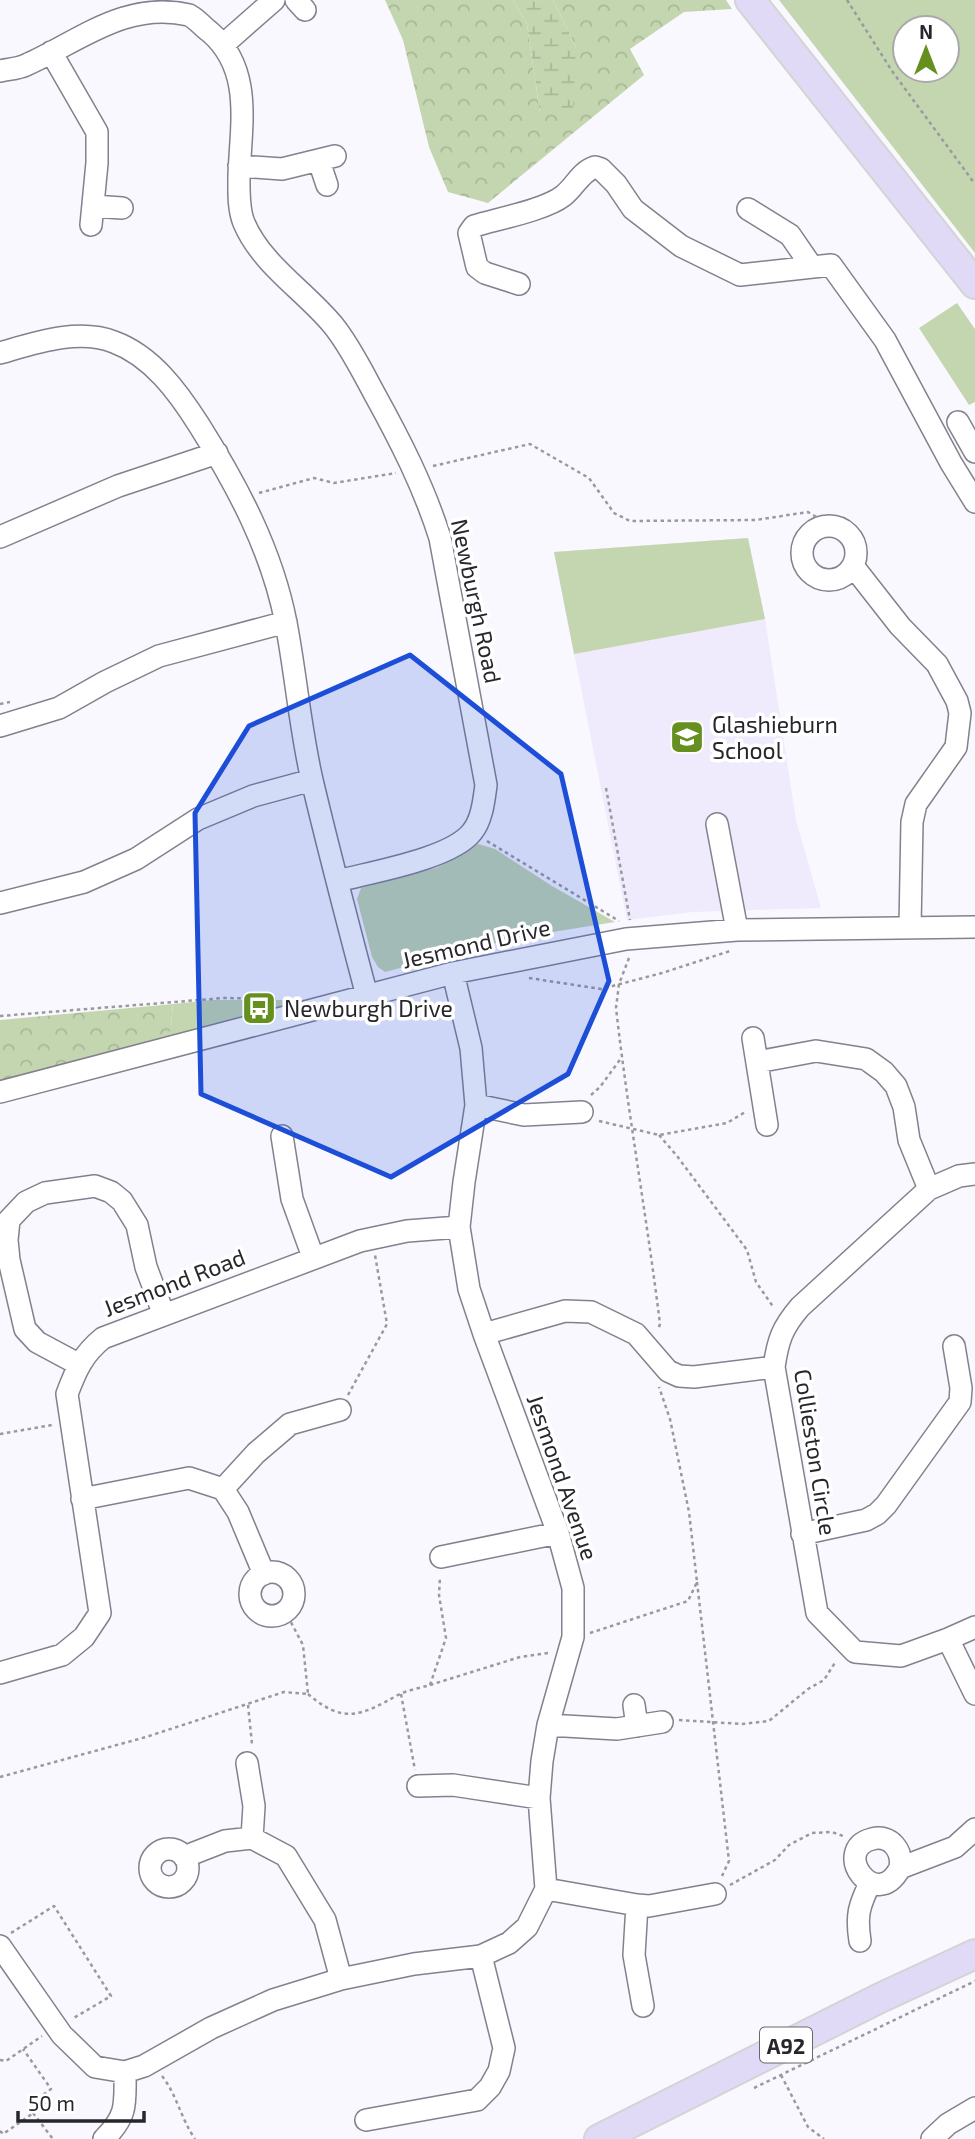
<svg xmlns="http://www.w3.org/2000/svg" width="975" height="2139" viewBox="0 0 975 2139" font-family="'Exo 2',sans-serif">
<defs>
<pattern id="forest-crowns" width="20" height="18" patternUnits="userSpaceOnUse" patternTransform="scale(1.75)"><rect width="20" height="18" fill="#c4d6b0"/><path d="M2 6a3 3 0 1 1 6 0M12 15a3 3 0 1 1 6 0" fill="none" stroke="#a8b898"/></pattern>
<pattern id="wetland-marsh" width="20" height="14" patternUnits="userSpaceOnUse" patternTransform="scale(1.75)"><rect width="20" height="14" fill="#c4d6b0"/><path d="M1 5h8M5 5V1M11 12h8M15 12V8" fill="none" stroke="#a8b898"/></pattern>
</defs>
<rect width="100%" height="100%" fill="#f9f8fe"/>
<path fill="#efebfc" d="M748,538l17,81 31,201 25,88 -128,4 -66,8 -73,-368z"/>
<path fill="#c4d6b0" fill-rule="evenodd" d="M779,0h196v253zM905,28h42v42h-42z
M957,303l18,26v73l-6,3 -50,-77z
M748,538l17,81 -191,35 -20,-102z
M475,843l20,6 57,37 63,36 -100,16 -130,34 -7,-5 -6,-10 -15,-58 4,-11 75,-20 19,-10z
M211,1000h80l5,5 -126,33 3,-34z"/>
<path fill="url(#forest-crowns)" d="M385,0h128l14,24 13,89 36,-66 -23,-47h173l6,9 -48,3 -54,37 14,26 -156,128 -40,-11 -19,-45 -26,-107z
M173,1004l-3,34 -170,44v-62z"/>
<path fill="url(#wetland-marsh)" d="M513,0h40l23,47 -3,63 -33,3 -13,-89z"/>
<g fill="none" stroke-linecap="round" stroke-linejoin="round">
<g stroke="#83818d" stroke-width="24">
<path id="minor" d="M296,0l9,10
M224,44l50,-44
M51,52l46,80v31l-6,62
M0,71c8,-2 18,-2 26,-6 52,-23 100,-65 163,-50 8,4 14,12 21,17 43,37 31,92 29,143 0,15 -1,34 5,48 18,42 60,67 89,102 17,21 29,46 41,68 26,47 50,94 66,145l46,247c-2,15 -4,35 -14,47 -21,27 -101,40 -134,49
M319,161l8,24
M239,166l43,3 53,-13
M93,206l29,2
M748,209l42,26 22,32
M519,284l-34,-11 -8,-6 -8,-34 5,-7c23,-7 71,-16 89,-30 12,-9 17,-24 32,-29l6,2 15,15 17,25 48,37 59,29 91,-10 54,75 66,123 24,39
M0,353c35,-10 78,-25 114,-11 38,14 64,50 85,83 39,62 73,126 87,198 10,52 14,105 26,157 17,72 36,144 55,216
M958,422l17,30
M802 553a27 27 0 1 1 54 0a27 27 0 1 1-54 0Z
M0,537l118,-51 99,-33
M853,566l47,60 37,38 20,37 3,12 -4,34 -40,57 -4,18 -2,105
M0,726l59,-18 46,-26 54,-26 127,-34
M717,824l20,106
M0,903l84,-21 52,-23 62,-40 55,-23 59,-16
M753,1038l14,87
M757,1062l59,-11 50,8 18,13 12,14 8,21 5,33 20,49
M0,1092l453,-119 173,-34 111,-9 238,-3
M476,1105l48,10 58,-3
M282,1136l10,63 21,58
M975,1174l-16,2 -30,13 -129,118c-18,21 -22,33 -26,60l43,246 38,39 46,4 47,-17 27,-12
M484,1334l81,-23 26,1 45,22 32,37 11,5 15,1 80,-10
M78,1364l-41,-22 -12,-13 -16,-69 -2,-20 2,-20 17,-18 19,-9 50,-7 16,6 11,9 15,24 9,42 18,48
M223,1489l33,-36 34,-29 50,-14
M82,1499l107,-21 34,11 15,23 26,62
M802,1534l64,-14 11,-6 9,-9 74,-103 1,-14 -7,-42
M441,1557l117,-24
M250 1594a22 22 0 1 1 44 0a22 22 0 1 1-44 0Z
M948,1639l27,55
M0,1673l62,-18 22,-18 16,-24 -33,-219c9,-24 16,-40 36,-56l257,-97 47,-10 52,-4
M634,1705l3,21
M548,1725l69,4 45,-7
M247,1763l7,43 -2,32
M418,1786l35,-1 86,13
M150 1868a19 19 0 1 1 38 0a19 19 0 1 1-38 0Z
M184,1857l41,-16 27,-3 34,18 39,64 16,59
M900,1868c3,-17 -9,-34 -28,-29 -42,11 4,75 28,29l55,-21 20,-18
M546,1889l91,16 12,1 66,-12
M637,1905l-3,50 9,51
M860,1941c-4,-26 -1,-35 10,-58
M0,1946l62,89 33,32 30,5 19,-6 67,-38 62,-28 68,-21 73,-15 67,-8 28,-13 18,-16 19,-38 -7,-91 3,-37 6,-36 25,-88v-49l-15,-55 -74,-199 -15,-45 -10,-62 5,-45 12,-77 -5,-57 -18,-75
M366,2120l111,-20 13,-13 9,-16 5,-23 -23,-92
M104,2139c24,-24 21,-35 21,-67
M932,2139l16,-15 27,-16"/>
</g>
<g stroke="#d4d4d5" stroke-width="32">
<path id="major" d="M750,0l225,284
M599,2139l281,-141 95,-44"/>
</g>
<path stroke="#9a999e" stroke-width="2.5" stroke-dasharray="3.5 3.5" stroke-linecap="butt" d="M847,0l45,71 83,113
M433,466l97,-22 59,34 25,35 16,8 126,-1 52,-8 12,7v8
M259,493l55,-15 20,5 62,-10
M0,704l10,-2
M606,788l24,132
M487,841l132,80
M629,958l-10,26 -3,24c12,106 31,210 44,316l-2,6
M529,978l72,11 61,-16 68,-22
M0,1016l224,-18 53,1
M591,1095l9,-8 22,-30
M599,1121l60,14 68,-12 20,-12
M659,1135l18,21 70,94 9,32 18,26
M348,1395l39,-71 -12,-69
M0,1434l52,-9
M697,1582l32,279 -7,15
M590,1633l98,-32 9,-19 -8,-70 -19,-93 -11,-32
M430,1685l90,-28 28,-4
M308,1694c36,31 54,21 90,1 10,-5 22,-7 32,-10l16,-47 -7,-43 1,-18
M401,1694l14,76
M248,1705l4,39
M679,1720l63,4 27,-3 39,-32 16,-9 12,-19
M0,1777l146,-40 138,-45 24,2 -5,-49 -18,-34
M730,1885l45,-25 14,-15 23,-12 20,-1 11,4
M11,1933l43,-27 57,90 -39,23
M0,2060l6,1 36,-25
M781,2075l27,52 16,12
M162,2076c15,19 19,43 33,63
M754,2088l221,-107
M33,2113l20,26
M0,2131l3,3 42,-29 -6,-7 12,-9 -28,-40"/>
<use href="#minor" stroke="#fff" stroke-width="21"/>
<use href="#major" stroke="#e0daf7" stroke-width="28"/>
</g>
<path fill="#1d4ed8" fill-opacity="0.2" stroke="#1d4ed8" stroke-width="5" stroke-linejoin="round" d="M410,655l151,119 48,207 -41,93 -177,103 -190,-83 -6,-281 54,-87z"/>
<defs>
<g id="school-square" transform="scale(1.75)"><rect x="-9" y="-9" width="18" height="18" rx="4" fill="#658f1f" stroke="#fff"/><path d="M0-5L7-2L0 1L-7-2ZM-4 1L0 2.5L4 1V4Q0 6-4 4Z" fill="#fff"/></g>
<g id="bus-square" transform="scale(1.75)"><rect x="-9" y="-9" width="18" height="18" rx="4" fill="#658f1f" stroke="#fff"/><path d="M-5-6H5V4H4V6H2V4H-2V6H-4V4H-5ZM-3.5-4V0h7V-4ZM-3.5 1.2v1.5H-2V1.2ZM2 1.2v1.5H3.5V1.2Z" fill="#fff"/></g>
</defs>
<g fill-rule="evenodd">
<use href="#school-square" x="687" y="737"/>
<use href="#bus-square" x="259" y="1008"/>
</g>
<g text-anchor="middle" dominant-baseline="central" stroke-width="7" stroke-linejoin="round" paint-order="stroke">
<rect fill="#fff" stroke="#68676b" stroke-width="2" x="760" y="2027.5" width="52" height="35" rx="5"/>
<g font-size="21" font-weight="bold" fill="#27262b">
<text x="786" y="2045">A92</text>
</g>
<g font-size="23" fill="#27262b" stroke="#fff">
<text transform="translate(477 601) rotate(78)">Newburgh Road</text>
<text transform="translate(476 943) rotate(-13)">Jesmond Drive</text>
<text transform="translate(174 1282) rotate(-21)">Jesmond Road</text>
<text transform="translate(816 1452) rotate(81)">Collieston Circle</text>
<text transform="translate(563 1477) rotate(71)">Jesmond Avenue</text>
</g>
<g font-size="23" fill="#27262b" stroke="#fff" text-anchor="start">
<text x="712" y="724">Glashieburn<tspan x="712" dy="26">School</tspan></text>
<text x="284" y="1008">Newburgh Drive</text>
</g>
</g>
<g transform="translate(926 49)"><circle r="33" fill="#ffffff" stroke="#a9a8aa" stroke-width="2"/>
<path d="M0-5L12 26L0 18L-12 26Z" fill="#658f1f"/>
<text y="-10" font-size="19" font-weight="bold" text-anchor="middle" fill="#27262b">N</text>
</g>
<path d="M18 2111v10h126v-10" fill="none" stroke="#27262b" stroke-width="3.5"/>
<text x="28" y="2111" font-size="21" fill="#27262b" stroke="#ffffff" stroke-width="5" paint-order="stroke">50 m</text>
</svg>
